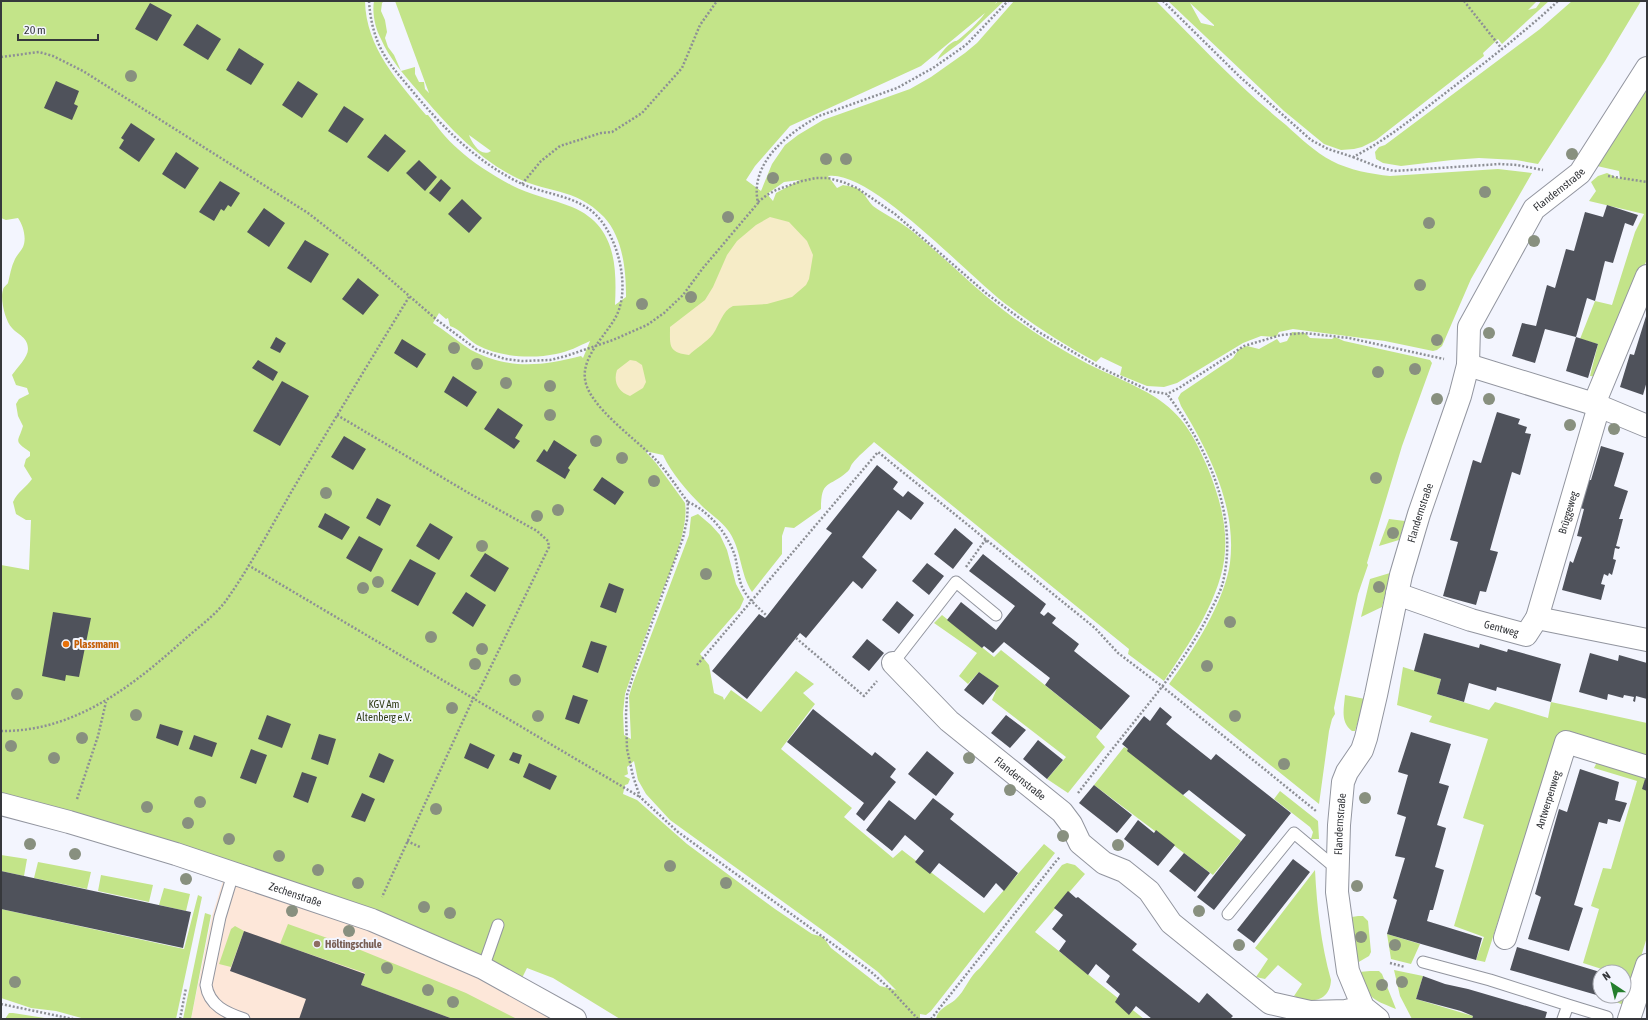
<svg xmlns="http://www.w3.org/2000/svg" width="1648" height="1020" viewBox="0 0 1648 1020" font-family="'Asap Condensed',sans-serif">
<rect width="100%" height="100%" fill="#f3f5fe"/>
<path fill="#fde7d9" d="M226,871l147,49 194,99h-376l21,-103z"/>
<path fill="#c3e489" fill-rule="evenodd" d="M1,1h364c1,47 33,80 61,114h2c9,11 18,24 30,34 15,14 35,26 53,36 19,10 41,14 61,22 43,18 45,57 43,98l11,-8c0,-27 -3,-59 -22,-80 -30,-31 -59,-23 -93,-42 -37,-20 -66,-52 -93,-84 -14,-16 -29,-33 -37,-52 -6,-11 -9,-26 -7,-38h10l-2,2 -1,8 4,9 2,12 -2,6 3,9 6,8 7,16 14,-4v7l4,8h5l1,7 4,4 -34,-92h602l-2,3 3,-3h6l-43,41 -24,18c3,-6 10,-15 16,-18 3,-2 2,0 5,-2 10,-8 20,-17 27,-27l-64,53 -131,60 -35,40 -9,14 15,11 11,-27 13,-19 13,-10 25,-15 87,-31 21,-12 34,-24 12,-10 37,-42h142c42,42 83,86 130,124 14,13 29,27 46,36 17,9 39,13 58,15l108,-7 34,4 -61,106 -29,67 -5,4 -4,1 -48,-10 -92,-12 -14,3 -3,5 -15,-1 -18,7 -66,40 -13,4 -17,-1 -27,-11 2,-8 -21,-10 -5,5c-31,-17 -61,-36 -89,-57 -38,-28 -136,-136 -179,-129l9,12 6,-3c5,1 13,2 17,5 5,4 8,11 13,16 12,9 27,15 39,25 31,25 59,54 90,78 27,21 56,39 86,55 22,11 46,20 67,33 28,18 39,39 52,69 11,27 20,56 18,85 -2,44 -37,95 -61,130l-36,-27 1,-5 -255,-207c-7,7 -16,14 -22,22 -2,3 -2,6 -5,8 -18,16 -26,7 -26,37l-27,19 -9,-1 -3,9v18l-30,38c-13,-20 -10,-44 -25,-63 -7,-9 -17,-15 -25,-23 -14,-14 -31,-33 -39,-51l-18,-4 11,12 29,40c4,26 -15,69 -25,94 -12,32 -24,64 -35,97l-2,19 1,22 7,4 -2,-43 4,-13 56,-148 2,-18 7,-3 13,11 9,10 7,15 9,34 8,15 -4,9 -40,46 9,11 5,28 9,4 1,3 7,-10 30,22 35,-41 18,13 -11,9 12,11 -34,45 71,59 -8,9 49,41 9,-8 82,63 60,-69 11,9 -124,158 -5,4 -6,-1v5h-300l-67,-41 -26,-10 -8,16 -75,-33 -443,-146v-240l28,5 2,-50h-5l-10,-6 -3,-12c5,-11 13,-14 19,-23l-8,-13 2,-7 4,-3v-4c-17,-12 -12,-9 -7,-26l-5,-10 -2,-12 3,-5 10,-5 -2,-6 -11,-3 -4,-10c5,-7 16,-18 16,-26 0,-12 -10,-14 -16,-21 -7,-7 -12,-29 -9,-38 0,-3 4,-5 5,-7 2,-8 3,-16 7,-24 2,-4 6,-8 8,-12 4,-9 0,-22 -5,-29l-12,2 -5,-2zM469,135l22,16c-10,7 -19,-8 -22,-16zM800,180l-24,13 -3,8 -6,-7 17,-12zM439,313l7,6 2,-1 2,8c10,3 18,14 27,19 22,12 55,14 79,9 12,-2 23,-8 34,-13l-7,17 -2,-2c-39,10 -72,14 -110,-6 -13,-8 -25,-19 -38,-27zM634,761l4,19 8,14 24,26 166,120 42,32 18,18 -16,-4 -49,-38 -8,-11 -11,-3 -37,-25 -88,-65 -50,-44 -14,-6 2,-9 3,-1 2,-5 -6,-3 4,-2 -1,-7z
M1168,1h369l-9,9 8,-2 5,-7h8l-47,43 -4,-5 -15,14 1,3 -108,84 -14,7 -8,2 -13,1 -17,-6 -40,-33zM1190,3l24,22v1l-13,-3z
M1572,1h69l-36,60 -67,103 -22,-4 -37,-2 -27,2 -51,6 -18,-3 -7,-4 -1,-7 4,-5 6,-2 155,-116z
M1647,88v171l-46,118 -11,-1 8,-32 -18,-5 15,-38 17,4 23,-73 9,-18 -55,-13 7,-10 -5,-9 7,-6 9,-3 13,6 -1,-8 -22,-5z
M1292,332l13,1 5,5 22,1 3,-2 9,4 86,19 2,3 -30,83 -35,117 1,2 -10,29 -24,114 1,6 -3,5 -3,12 -10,73 -150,-120c23,-31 56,-83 61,-121 7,-56 -21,-111 -49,-157l-3,-8 3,-5 52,-35 6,-9 8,-3 12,3 18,-10 3,4 7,-2z
M1389,519l16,2 -6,19 -20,6z
M1390,573l-8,34 -21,10 9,-38z
M942,615l52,42 7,-7 100,80 -5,7 9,10 -37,46 -21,-14 19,-22 -74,-57 6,-14 -19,-14 -11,12 -9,-8 18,-23 -43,-30z
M1403,667l38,12 -4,15 52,16 6,-8 53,16 3,-16 96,21v36l-89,-26 -73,229 -9,-2 8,-23 -30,-11 30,-101 -21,-7 25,-79 -59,-17 3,-6 -35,-11z
M1345,695l20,4 -10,32h-3c-12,-9 -8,-22 -7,-36z
M1124,747l4,2 55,46 58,46 -28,34 -119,-90z
M1598,760l49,17v160l-21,69 -10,-4 1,-6h7v-24h-13l-28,-9 16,-54 -8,-3 12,-38 8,1 26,-88 -43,-13z
M1280,791l38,30 1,18h-8l2,-7 -3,-5 -36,-28z
M1,855l26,4 -3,17 -23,-5z
M38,862l53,10 -4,17 -53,-11z
M1067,863l8,2 10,9 -50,58 109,87h-208c2,-11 12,-13 19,-19 11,-10 14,-24 25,-32l82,-103z
M1315,870c2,38 6,74 16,110 -1,22 -21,24 -37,16l8,-12 -24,-19 -13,14 -9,-2 12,-18 -13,-11z
M101,875l52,10 -4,17 -51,-11z
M164,888l26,6 -4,17 -27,-6z
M198,895l4,2 -26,122h-91l-29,-8 -25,-3 -30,-10v-89l183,40z
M205,913l6,2 -20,104h-8z
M1358,916h5l5,5 3,31 -2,4 -12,7 -7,-43 2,-3z
M288,924l70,25 108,44 51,26h-64l-92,-34 4,-12 -85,-29z
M235,926l9,5 -13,36 -12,-3 12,-35z
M1387,934l33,10 -9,20 -20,-5z
M1394,970l29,6 -7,23 57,17 -1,3h-60l-12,-23z
M1370,971h9l3,3 14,35c-25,-10 -28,-11 -37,-37z
M9,1013h4l38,6h-46z"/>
<path fill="#f6ecc7" d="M770,217l19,5 18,19 6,14 -4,24 -3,6 -14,12 -25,7 -34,2c-11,5 -13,18 -20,28 -6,8 -17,14 -24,21 -21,-3 -19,-9 -19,-28l35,-27 8,-13 14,-32 10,-14 19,-16z
M630,360l6,1 6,4 4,17 -3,6 -13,8c-12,-4 -17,-14 -13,-26z"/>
<path fill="#4f525b" d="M150,3l22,12 -15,26 -22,-12z
M197,24l24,15 -13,21 -25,-15z
M239,48l25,16 -13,21 -25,-15z
M56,81l23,10 -5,13 4,2 -6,14 -28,-12z
M298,81l20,13 -16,24 -20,-13z
M344,106l20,13 -17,24 -19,-12z
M131,123l24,16 -16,23 -20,-14 5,-8 -3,-2z
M385,134l21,17 -18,21 -21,-15z
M176,152l23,16 -14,21 -23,-15z
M419,160l18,17 -12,14 -19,-18z
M441,179l10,9 -11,14 -11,-9z
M220,181l20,12 -9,14 -3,-2 -4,6 -3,-2 -7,12 -15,-9z
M462,199l20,19 -13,15 -21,-19z
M1607,205l31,10 -5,11 -8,-3 -12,40 -8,-2 -10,40 -8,-3 -11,39 -31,-8 -10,34 -23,-7 10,-33 14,3 11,-41 8,3 11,-39 8,2 11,-39 18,5z
M264,208l21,15 -16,24 -22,-15z
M305,240l24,14 -18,29 -24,-15z
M358,278l21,17 -16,20 -21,-16z
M1647,313v68l-4,14 -23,-8 10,-33 4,1z
M276,337l10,6 -6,10 -10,-5z
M1576,337l22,7 -10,34 -22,-7z
M402,339l24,15 -9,14 -23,-15z
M258,360l20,12 -5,9 -21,-13z
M453,376l24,16 -10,15 -23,-15z
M282,381l27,15 -29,50 -27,-15z
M498,408l25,17 -8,13 5,3 -6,8 -30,-20z
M1497,412l23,7 -2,5 9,3 -2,6 6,1 -11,41 -8,-3 -22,78 8,2 -12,40 -6,-1 -4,14 -33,-9 15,-54 -8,-2 23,-80 8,3z
M344,436l22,13 -13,21 -22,-13z
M554,440l23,15 -9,13 2,2 -5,9 -29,-18 8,-12 3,3z
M1601,446l23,7 -10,33 14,5 -9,28h4l-7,27 4,1 -1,2 -4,-1 -2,11 3,1 -4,15 -3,-2 -1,3 -4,-2 -3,10 4,1 -4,15 -39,-10 8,-29 3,2 9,-26 -5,-1 7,-27 -4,-1 9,-28h2z
M877,465l21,17 -5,7 10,8 5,-6 16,12 -13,17 -13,-10 -36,47 15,13 -15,19 -9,-8 -47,57 -6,-5 -53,66 -35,-28 47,-57 6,4 2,-2 65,-83 -6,-4z
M602,477l22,15 -9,13 -22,-15z
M377,498l14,7 -11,21 -14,-8z
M325,513l25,14 -8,13 -24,-13z
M430,523l23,14 -14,23 -23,-14z
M955,528l18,15 -20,26 -19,-15z
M359,536l24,13 -12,23 -25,-14z
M485,553l24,15 -14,24 -25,-16z
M983,554l63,50 -6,9 4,3 4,-4 8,6 -4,5 27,21 -5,7 56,45 -29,34 -56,-45 5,-7 -46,-36 -11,11 -9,-7 -2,2 -35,-28 14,-18 35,28 19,-24 -46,-35z
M410,559l26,14 -18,33 -27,-15z
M927,563l17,13 -15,19 -17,-14z
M609,583l15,6 -8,24 -16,-6z
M466,592l20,13 -13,22 -21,-14z
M897,601l17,14 -15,19 -17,-14z
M53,612l38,6 -12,59 -13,-2 -1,6 -23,-5z
M1424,633l55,15 1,-4 27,8 1,-3 53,15 -10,38 -54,-15 -1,4 -27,-8 -5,19 -27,-8 4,-15 -27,-8z
M867,639l17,14 -15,18 -17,-14z
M591,641l16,5 -9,27 -16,-6z
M1590,653l28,8 1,-6 28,8v36l-11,-3 -1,6 -2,-1 1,-4 -10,-2 -1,3 -15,-4 -1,6 -28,-8z
M979,672l20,14 -16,19 -19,-15z
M573,695l15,5 -9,24 -14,-5z
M1160,707l12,10 -6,7 7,6 38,30 5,-6 75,59 -77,97 -17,-13 49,-62 -57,-45 -6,5 -56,-44 1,-2 -6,-5 22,-28 6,5z
M813,709l59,47 3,-4 21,17 -6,8 6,5 -32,39 -8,-7 8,-11 -77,-61z
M267,715l24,9 -9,24 -24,-9z
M1006,715l20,15 -16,18 -19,-15z
M160,724l23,7 -5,15 -22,-8z
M1411,732l40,12 -12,39 10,3 -12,39 9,3 -11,39 9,3 -11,40h-3l-3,11 55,17 -6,22 -89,-26 10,-34 -4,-2 12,-40 -10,-2 11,-39 -9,-3 11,-39 -10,-3z
M319,734l17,5 -8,26 -17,-6z
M194,735l23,8 -5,14 -23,-8z
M1038,740l25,20 -16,19 -24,-20z
M470,743l25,12 -7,14 -24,-11z
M251,749l16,6 -11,29 -16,-6z
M927,751l27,22 -18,23 -28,-22z
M513,752l9,3 -3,9 -10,-4z
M379,753l15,7 -10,23 -15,-6z
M529,763l28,13 -7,14 -27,-13z
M1580,769l39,13 -4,18 12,3 -7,19 -12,-3 -1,5 -8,-2 -25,83 9,3 -14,43 -41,-12 13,-42 -6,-3 24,-85 8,3z
M302,772l15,5 -9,26 -15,-6z
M1645,779l2,1v11l-5,-2z
M1094,785l38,30 -15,18 -38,-30z
M362,793l13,6 -10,23 -14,-5z
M933,798l21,16 -4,5 68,54 -14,18 -8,-8 -12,15 -45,-35 -9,11 -15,-12 9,-11 -19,-16 -13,16 -26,-21 23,-30 26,20z
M1138,820l16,13 2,-3 19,15 -17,21 -34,-27z
M1184,853l26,20 -15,19 -26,-21z
M1293,859l17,13 -56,71 -17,-13z
M1,871l190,41 -8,36 -182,-39z
M1068,891l8,7 2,-1 59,47 -5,6 67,53 8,-10 26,23 -3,3h-78l-16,-13 -7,9 -14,-13 5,-8 -14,-12 4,-6 -14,-12 -8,11 -29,-24 7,-10 -14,-12 11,-14 -9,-7z
M244,931l121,43 -4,11 92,34h-154l7,-20 -76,-28z
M1517,947l83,25v24l-90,-26z
M1423,976l22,8 23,5 79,23 -2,7h-73l1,-3 -12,-5 -45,-12z
M1601,996h14l-1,4z"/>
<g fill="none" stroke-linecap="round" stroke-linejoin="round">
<g stroke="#92959f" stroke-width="13">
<path id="service" d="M893,663l63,-81 40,33
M233,874l-13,43 -14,68c3,21 21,28 38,34
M1228,914l66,-81 43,36
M1423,962l67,18 78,25 -5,14
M483,968l15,-43
M1568,1005l39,12"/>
</g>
<g stroke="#92959f" stroke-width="24">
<g id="minor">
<path d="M1468,365l126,39 53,22"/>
<path d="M1594,404l53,-128"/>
<path id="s1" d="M1397,594l74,26 55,15 11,-17 110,22"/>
<path id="s2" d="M1537,618l62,-212"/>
<path id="s3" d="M893,663l56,58 113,91 9,12 9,19 24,20 20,8 25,20 22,32 99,80 40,9 36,-1 17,-4"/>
<path id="s4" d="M1,804l68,18 107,32 196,66 111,48 92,51"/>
<path id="s5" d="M1505,938l61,-196 81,25"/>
<path id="s6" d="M1378,1019l-15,-12 -15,-36 -11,-79 2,-67 4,-43 4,-10 15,-22 4,-12 10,-43 25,-120 18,-61 41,-118 8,-31 1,-38 65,-118 46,-36 67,-105"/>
<path d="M1629,1019l18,-54"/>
</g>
</g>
<path stroke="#8d8f95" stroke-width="2.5" stroke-dasharray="2 2" stroke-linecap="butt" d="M369,1c1,16 4,31 11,46 7,15 18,27 29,40 32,39 66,74 111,96 25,12 57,12 77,33 22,23 35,76 17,104 -10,17 -32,37 -29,59 3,27 51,60 70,80 12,12 22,29 33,43l-1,18 -4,18 -47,128 -9,29 -1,19 1,35 6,27 7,21 38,35 192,139 19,17 29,31
M1163,1l76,75 72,64 17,9 25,8c36,-18 67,-45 99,-69 36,-28 73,-56 106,-87
M1464,1l38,48
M1,57l38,-5 14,4 30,15 225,142 54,42 75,65 39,29 29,10 17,2 28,-1 16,-4 47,-16 34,-15 17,-12 19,-18 20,-27 55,-65c-9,-41 31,-70 61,-87l78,-28 36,-20 33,-23 42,-44
M1353,157l25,10 16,4 106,-7 17,1 26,5
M1608,176l39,6
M522,184l19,-23 19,-15 41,-13 11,-1 30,-19 40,-45 18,-43 17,-24
M758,202l9,-7 9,-5 26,-9 14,-3h12l15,4 14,6 38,26 92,80 50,37 60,35 53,25 17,3 12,-6 65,-42 37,-11 23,-2 45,5 95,21
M337,415l135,80 65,36 11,10 1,6 -70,144 -6,8 -91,198
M688,502c21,9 40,32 47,54 3,12 3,24 9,35 6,10 15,17 23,25
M248,565l392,232
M966,567l20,-28v4
M796,638l68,58 13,-15
M697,665l181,-213 217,176 23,25 45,34 153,124
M1,731c74,1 133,-46 185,-93 13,-11 28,-22 39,-36 25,-35 46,-75 68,-113 38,-64 77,-128 116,-192
M1078,793c20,-26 40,-51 60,-76 26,-32 50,-63 69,-99 5,-11 13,-24 16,-36 16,-68 -16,-135 -56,-188
M77,799l21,-63 8,-34
M407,841l13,6
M1390,963l15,4
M1,1004l72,15
M180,1019l6,-31
M931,1019l126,-159 3,-3"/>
<use href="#service" stroke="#fff" stroke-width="11"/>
<use href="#minor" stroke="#fff" stroke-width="22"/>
</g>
<g fill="#88907f">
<circle cx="131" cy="76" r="6"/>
<circle cx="1572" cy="154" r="6"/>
<circle cx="826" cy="159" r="6"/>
<circle cx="846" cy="159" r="6"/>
<circle cx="773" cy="178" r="6"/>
<circle cx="1485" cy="192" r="6"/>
<circle cx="728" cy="217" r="6"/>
<circle cx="1429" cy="223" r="6"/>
<circle cx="1534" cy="241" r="6"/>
<circle cx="1420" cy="285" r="6"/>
<circle cx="691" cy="297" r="6"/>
<circle cx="642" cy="304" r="6"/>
<circle cx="1489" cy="333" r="6"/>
<circle cx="1437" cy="340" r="6"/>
<circle cx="454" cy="348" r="6"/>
<circle cx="477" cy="364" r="6"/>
<circle cx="1415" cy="369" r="6"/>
<circle cx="1378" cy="372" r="6"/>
<circle cx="506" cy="383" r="6"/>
<circle cx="550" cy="386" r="6"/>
<circle cx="1437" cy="399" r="6"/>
<circle cx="1489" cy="399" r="6"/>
<circle cx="550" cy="415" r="6"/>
<circle cx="1570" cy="425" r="6"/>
<circle cx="1614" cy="429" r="6"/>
<circle cx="596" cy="441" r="6"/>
<circle cx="622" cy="458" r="6"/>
<circle cx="1376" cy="478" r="6"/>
<circle cx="654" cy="481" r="6"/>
<circle cx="326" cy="493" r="6"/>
<circle cx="558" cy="510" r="6"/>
<circle cx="537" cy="516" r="6"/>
<circle cx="1393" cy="533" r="6"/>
<circle cx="482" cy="546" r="6"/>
<circle cx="706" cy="574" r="6"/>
<circle cx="378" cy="582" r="6"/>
<circle cx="1379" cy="587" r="6"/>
<circle cx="363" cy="588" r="6"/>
<circle cx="1230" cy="622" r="6"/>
<circle cx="431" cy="637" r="6"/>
<circle cx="482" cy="649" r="6"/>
<circle cx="475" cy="664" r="6"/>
<circle cx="1207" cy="666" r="6"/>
<circle cx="515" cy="680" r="6"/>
<circle cx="17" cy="694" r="6"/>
<circle cx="452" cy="708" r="6"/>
<circle cx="136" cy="715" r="6"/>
<circle cx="538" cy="716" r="6"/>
<circle cx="1235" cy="716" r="6"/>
<circle cx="82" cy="738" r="6"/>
<circle cx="11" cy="746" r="6"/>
<circle cx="54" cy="758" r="6"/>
<circle cx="969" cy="758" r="6"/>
<circle cx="1284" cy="764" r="6"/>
<circle cx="1010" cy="790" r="6"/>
<circle cx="1365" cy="798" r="6"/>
<circle cx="200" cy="802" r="6"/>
<circle cx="147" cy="807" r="6"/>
<circle cx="436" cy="809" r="6"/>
<circle cx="188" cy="823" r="6"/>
<circle cx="1063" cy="836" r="6"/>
<circle cx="229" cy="839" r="6"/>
<circle cx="30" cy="844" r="6"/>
<circle cx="1118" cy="845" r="6"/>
<circle cx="75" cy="854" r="6"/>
<circle cx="279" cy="856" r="6"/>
<circle cx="670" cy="866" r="6"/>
<circle cx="318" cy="870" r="6"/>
<circle cx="186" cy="879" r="6"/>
<circle cx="358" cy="883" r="6"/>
<circle cx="726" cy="883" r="6"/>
<circle cx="1357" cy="886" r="6"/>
<circle cx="424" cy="907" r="6"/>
<circle cx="292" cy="911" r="6"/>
<circle cx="1199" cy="911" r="6"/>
<circle cx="450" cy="913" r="6"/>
<circle cx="349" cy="931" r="6"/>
<circle cx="1361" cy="937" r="6"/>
<circle cx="1239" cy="945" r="6"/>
<circle cx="1395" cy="945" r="6"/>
<circle cx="387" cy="968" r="6"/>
<circle cx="15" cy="982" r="6"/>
<circle cx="1402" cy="982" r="6"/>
<circle cx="1382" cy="985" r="6"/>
<circle cx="428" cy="990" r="6"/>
<circle cx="453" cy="1002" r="6"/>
</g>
<circle fill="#e8710a" stroke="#f3f5fe" stroke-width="1.5" cx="66" cy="644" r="4"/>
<circle fill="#8d6e63" stroke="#f3f5fe" stroke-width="1.5" cx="317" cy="944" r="4"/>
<g text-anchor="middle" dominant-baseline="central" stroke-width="4" stroke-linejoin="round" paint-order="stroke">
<g font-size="11" fill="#36383c" stroke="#f3f5fe">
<text stroke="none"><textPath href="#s6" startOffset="890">Flandernstraße</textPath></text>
<text stroke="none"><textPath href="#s2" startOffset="110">Brüggeweg</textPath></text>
<text stroke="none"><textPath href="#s6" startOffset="530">Flandernstraße</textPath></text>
<text stroke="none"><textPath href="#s1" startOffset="110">Gentweg</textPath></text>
<text stroke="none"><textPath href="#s3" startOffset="172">Flandernstraße</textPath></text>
<text stroke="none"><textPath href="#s5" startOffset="145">Antwerpenweg</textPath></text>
<text stroke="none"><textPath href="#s6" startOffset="206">Flandernstraße</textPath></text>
<text stroke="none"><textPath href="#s4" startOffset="308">Zechenstraße</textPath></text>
</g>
<g font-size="11" font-weight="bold" fill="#c56008" stroke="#f3f5fe" text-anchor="start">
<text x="74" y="644">Plassmann</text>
</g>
<g font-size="11" fill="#303d17" stroke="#f3f5fe">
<text x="384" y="704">KGV Am<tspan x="384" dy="13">Altenberg e.V.</tspan></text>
</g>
<g font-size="11" font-weight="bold" fill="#785e54" stroke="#f3f5fe" text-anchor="start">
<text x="325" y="944">Höltingschule</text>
</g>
</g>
<rect width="1648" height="1020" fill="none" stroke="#36383c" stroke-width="4"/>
<g transform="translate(1612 984) rotate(325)"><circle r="19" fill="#f3f5fe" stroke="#a7a9b0"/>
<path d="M0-3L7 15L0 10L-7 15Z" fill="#247e2d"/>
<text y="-6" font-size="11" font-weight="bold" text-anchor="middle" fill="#36383c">N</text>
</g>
<path d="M18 34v6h80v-6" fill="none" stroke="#36383c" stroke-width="2"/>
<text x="24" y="34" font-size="12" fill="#36383c" stroke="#f3f5fe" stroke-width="3" paint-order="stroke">20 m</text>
</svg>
